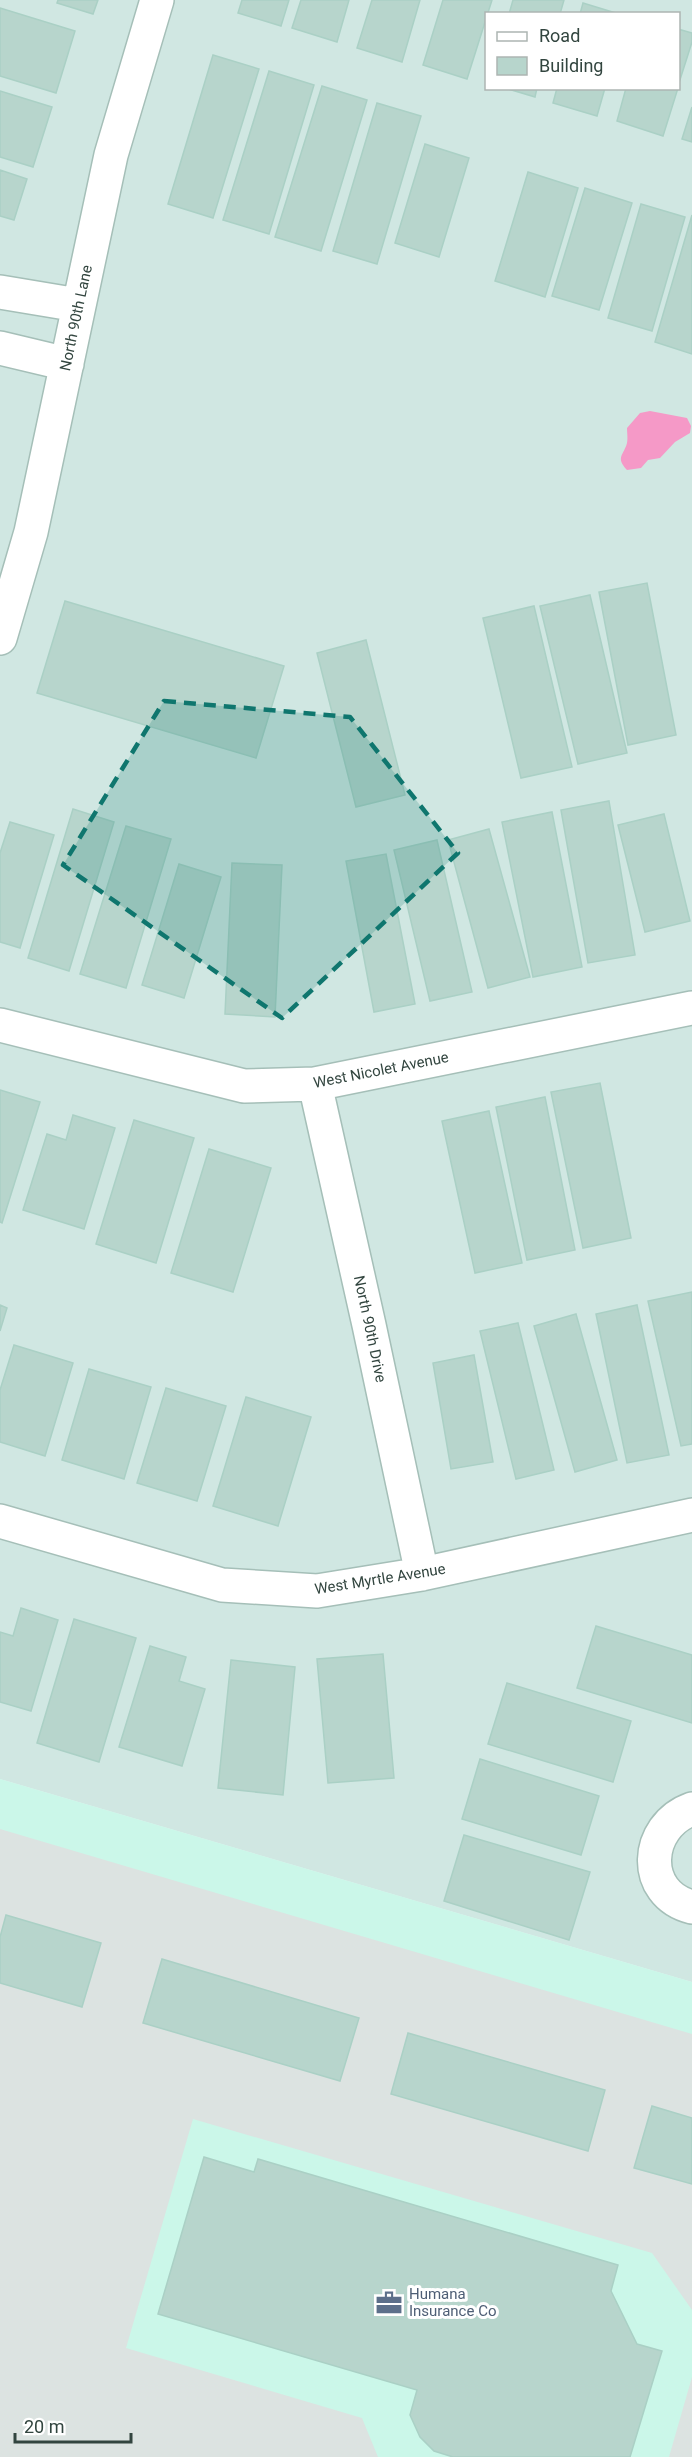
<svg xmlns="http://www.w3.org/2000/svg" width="692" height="2457" viewBox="0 0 692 2457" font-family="Roboto,sans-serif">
<rect width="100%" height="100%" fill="#e2f3ef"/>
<path fill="#d0e7e2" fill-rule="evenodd" d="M0,0h692v1982l-692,-203zM486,14h192v74h-192z"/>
<path fill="#cbf7e9" d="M0,1779l692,203v475h-692z"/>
<path fill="#dce3e1" d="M0,1829l692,205v276l-40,-57 -459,-134 -67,229 236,70 16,39h-378z
M692,2377v80h-23z"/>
<path fill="#f599c7" d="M650,411l37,7 4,8 -1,7 -15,9 -15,16 -12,2 -7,8 -14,2c-12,-13 -3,-15 0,-27 1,-4 0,-11 0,-15l13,-15z"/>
<path fill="#b7d5cc" stroke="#aad0c5" stroke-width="1.5" d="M58,0h40l-5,14 -36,-11z
M242,0h47l-8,26 -43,-13z
M301,0h48l-12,42 -45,-14z
M372,0h48l-18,62 -45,-14z
M443,0h49l-25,79 -44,-14z
M513,0h51l-4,14h-51z
M583,3l36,11h-39z
M0,8l75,23 -19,62 -56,-17z
M678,29l14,4v9l-14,44z
M213,55l46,14 -46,149 -45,-14z
M269,71l45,14 -45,149 -46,-14z
M322,86l45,14 -46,151 -46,-14z
M505,88h32l-2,9z
M557,88h48l-8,28 -44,-13z
M626,88h52l-15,48 -46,-15z
M0,91l52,16 -19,60 -33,-10z
M377,103l44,13 -44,148 -44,-13z
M692,107v35l-10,-3z
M425,144l44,14 -30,99 -44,-14z
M0,170l27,9 -13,41 -14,-4z
M528,172l50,16 -33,109 -50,-16z
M585,188l47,15 -33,107 -47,-14z
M641,204l44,13 -33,114 -44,-13z
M692,215v139l-37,-12z
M647,583l29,152 -48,10 -29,-153z
M590,595l37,158 -49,11 -38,-158z
M65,601l219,65 -28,92 -219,-65z
M534,606l38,161 -51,11 -38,-160z
M366,640l39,155 -49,12 -39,-154z
M609,801l26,154 -47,8 -27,-153z
M73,809l41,13 -45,149 -41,-13z
M552,812l30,155 -49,10 -31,-155z
M664,814l26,107 -45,11 -27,-107z
M10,822l44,13 -34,113 -20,-6v-89z
M126,826l45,13 -45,149 -46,-14z
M489,829l41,148 -42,11 -40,-148z
M437,840l35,152 -42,9 -36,-151z
M386,854l29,150 -41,8 -28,-151z
M232,863l50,2 -7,152 -50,-3z
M179,864l42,13 -37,121 -42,-13z
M600,1083l31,155 -48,10 -32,-156z
M0,1090l40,12 -38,121 -2,-1z
M545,1097l30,153 -48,10 -31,-153z
M489,1111l33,152 -47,10 -33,-152z
M73,1115l42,13 -31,101 -61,-19 24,-76 19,6z
M134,1120l60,18 -38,125 -60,-19z
M209,1149l62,19 -38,124 -62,-19z
M692,1292v152l-11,2 -33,-145z
M0,1305l7,3 -7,23z
M637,1305l32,150 -42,8 -31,-149z
M576,1314l41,146 -42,12 -41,-146z
M518,1323l36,147 -38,9 -36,-148z
M14,1345l59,18 -28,93 -45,-14v-52z
M474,1355l19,107 -42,7 -18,-106z
M89,1369l62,18 -27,92 -62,-19z
M166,1388l60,18 -29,95 -60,-18z
M246,1397l65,20 -33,109 -65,-20z
M21,1608l37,12 -27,91 -31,-9v-70l13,4z
M74,1619l62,19 -37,124 -62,-19z
M596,1626l96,29v68l-115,-35z
M150,1646l36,11 -7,24 26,8 -23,77 -63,-19z
M383,1654l11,124 -66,5 -11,-124z
M231,1660l64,7 -12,128 -65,-7z
M507,1683l124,38 -18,61 -125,-38z
M480,1759l119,37 -18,59 -119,-36z
M464,1835l126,37 -21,68 -125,-39z
M6,1915l95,28 -19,64 -82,-24v-46z
M162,1959l197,59 -19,63 -197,-58z
M408,2033l197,57 -17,61 -197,-57z
M652,2106l40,12v66l-58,-16z
M204,2157l50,15 4,-13 360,106 -7,26 26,53 25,7 -32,106h-177l-19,-6 -14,-14 -10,-22 7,-25 -259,-76z"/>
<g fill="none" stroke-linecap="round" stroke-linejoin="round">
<g stroke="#a5bfb8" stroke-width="36">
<path id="minor" d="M0,292l78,13
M0,348l67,16
M0,638l31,-106 80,-377 46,-155
M0,1025l244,61 71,-2 377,-76
M315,1084l54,241 53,249
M0,1521l222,64 95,6 105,-17 270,-59
M692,1809c-48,17 -52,85 0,98"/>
</g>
<use href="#minor" stroke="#fff" stroke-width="33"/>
</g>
<path fill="#0f766e" fill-opacity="0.2" stroke="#0f766e" stroke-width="4.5" stroke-dasharray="12 8" stroke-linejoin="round" d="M164,701l186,16 108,136 -176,165 -219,-153z"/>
<defs>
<g id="office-bare" transform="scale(2.07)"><path d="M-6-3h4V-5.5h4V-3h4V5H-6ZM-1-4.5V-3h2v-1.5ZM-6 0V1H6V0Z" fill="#5c6f8a" stroke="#fff" stroke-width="2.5" paint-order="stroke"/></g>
</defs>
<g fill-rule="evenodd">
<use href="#office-bare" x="389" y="2303"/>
</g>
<g text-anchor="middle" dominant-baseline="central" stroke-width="6" stroke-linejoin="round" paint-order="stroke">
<g font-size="15" fill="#32453f" stroke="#fff">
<text transform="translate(76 318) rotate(-78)">North 90th Lane</text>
<text transform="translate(381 1070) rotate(-11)">West Nicolet Avenue</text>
<text transform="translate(370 1329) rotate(78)">North 90th Drive</text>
<text transform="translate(380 1579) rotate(-9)">West Myrtle Avenue</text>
</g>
<g font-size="15" fill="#4e5e75" stroke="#fff" text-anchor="start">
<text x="409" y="2294">Humana<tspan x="409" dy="17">Insurance Co</tspan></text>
</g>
</g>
<rect x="485" y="12" width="195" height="78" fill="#ffffff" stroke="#adb5b2" stroke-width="1.5"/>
<rect x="497" y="32" width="30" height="9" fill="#ffffff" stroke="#adb5b2" stroke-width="1.5"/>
<text x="539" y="42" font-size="18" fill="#32453f">Road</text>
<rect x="497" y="57" width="30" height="18" fill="#b7d5cc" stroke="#adb5b2" stroke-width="1.5"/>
<text x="539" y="72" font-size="18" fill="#32453f">Building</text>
<path d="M15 2433v9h116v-9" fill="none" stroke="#32453f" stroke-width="3"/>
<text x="24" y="2433" font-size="18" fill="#32453f" stroke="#ffffff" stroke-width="4.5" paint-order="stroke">20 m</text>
</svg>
